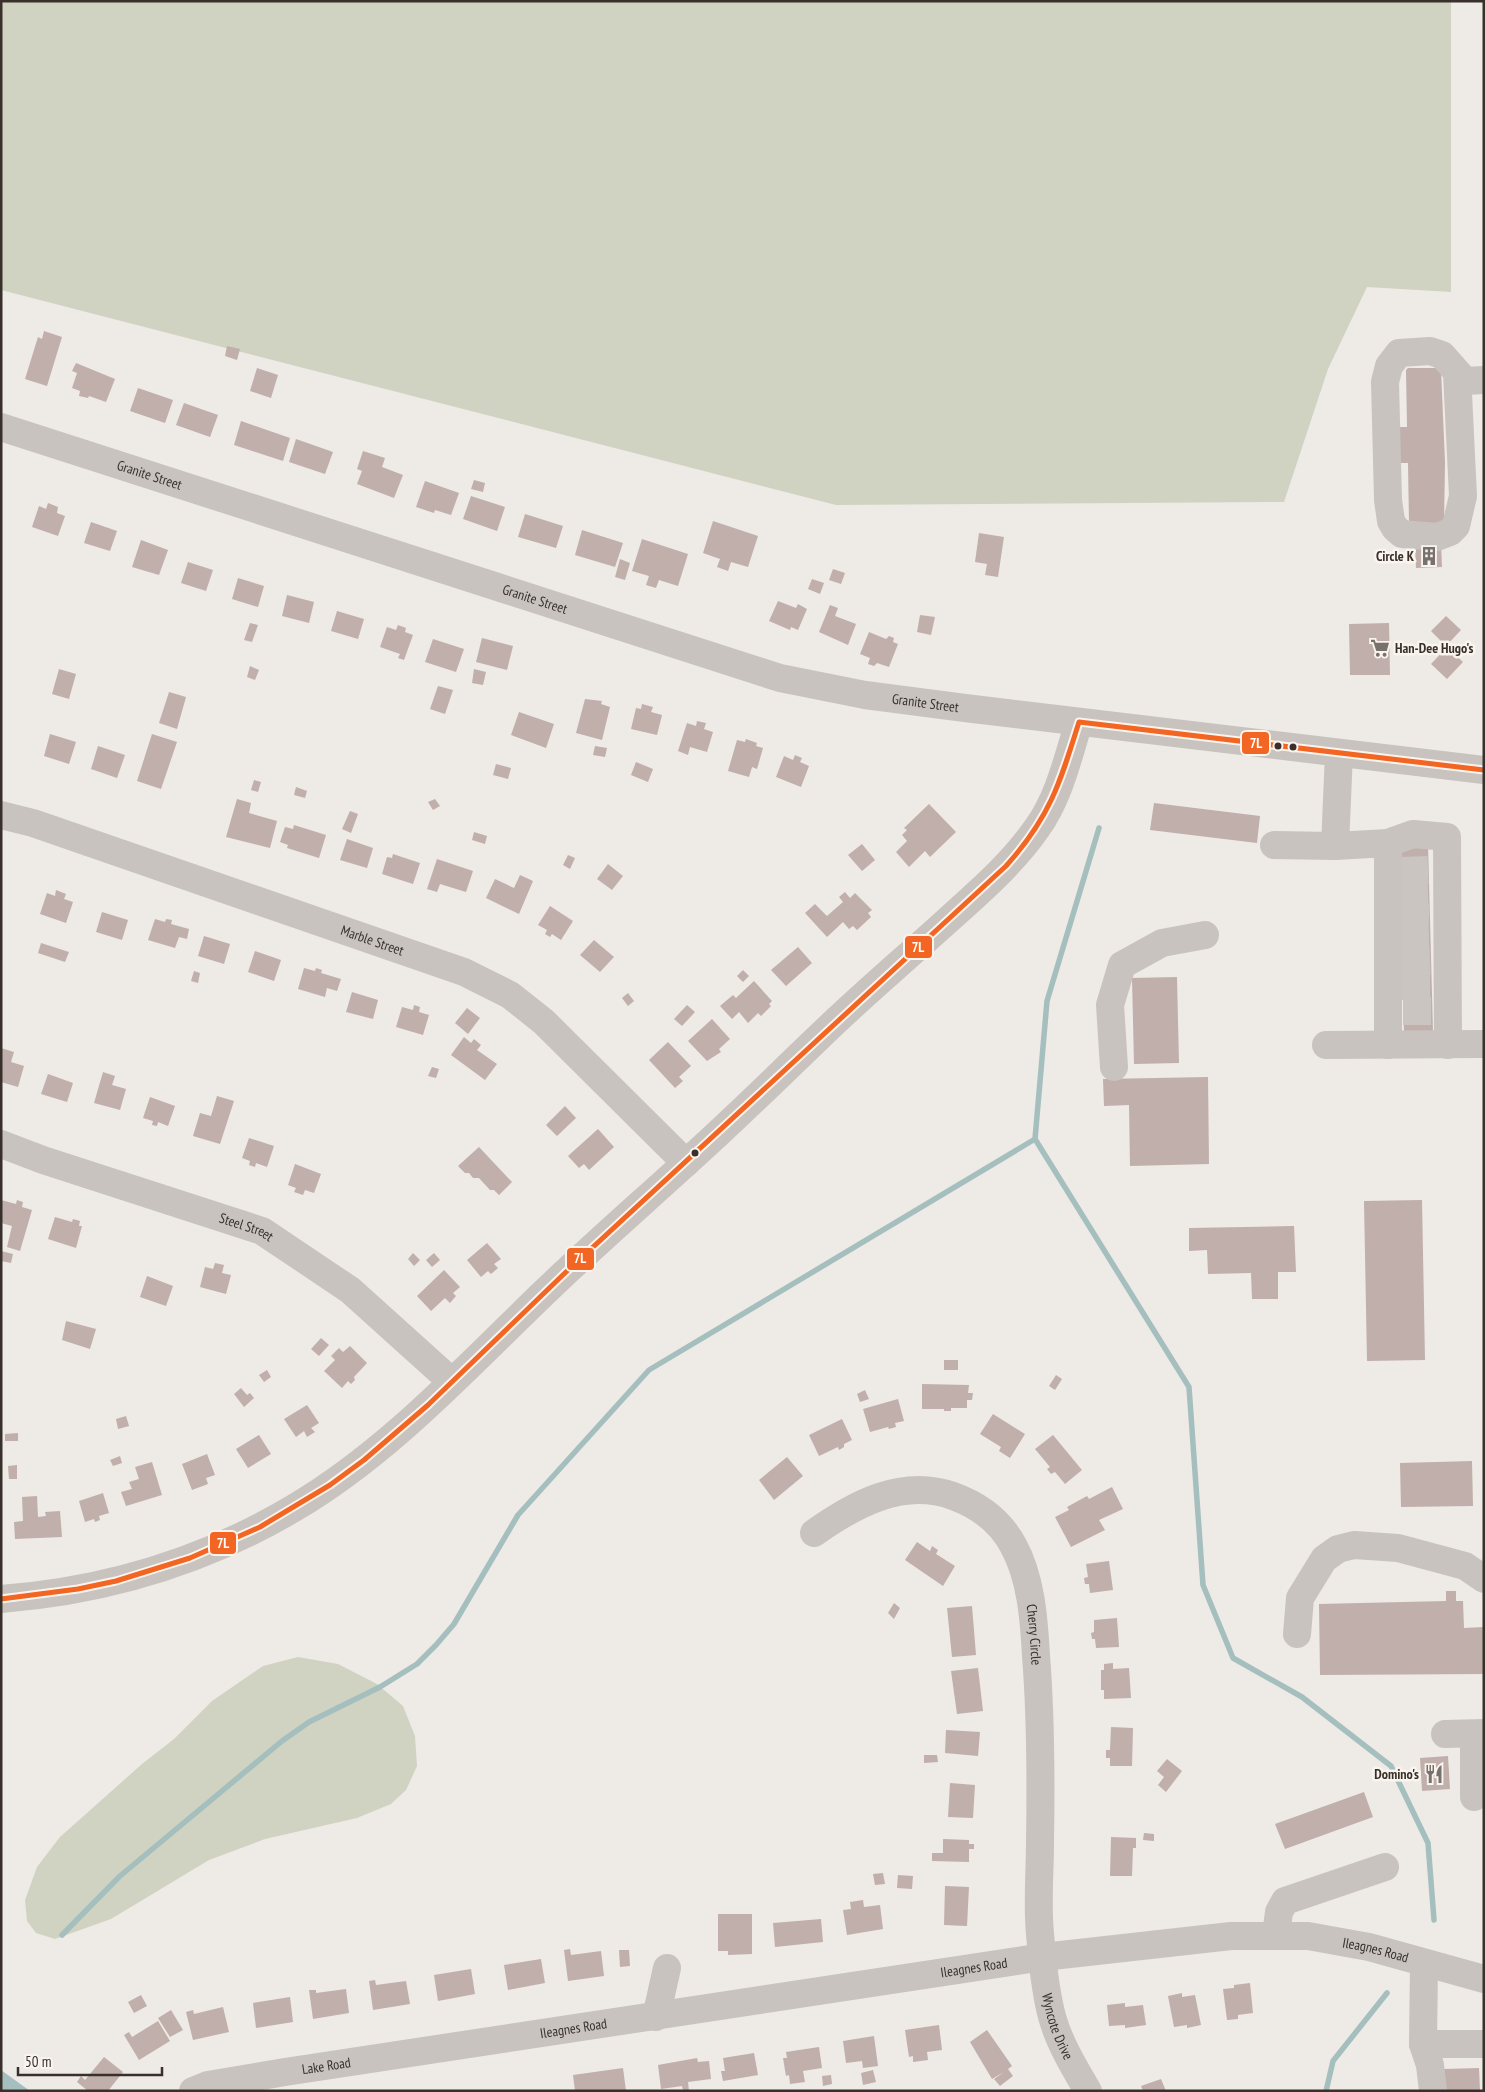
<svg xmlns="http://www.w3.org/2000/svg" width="1485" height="2092" viewBox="0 0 1485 2092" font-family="'PT Sans Narrow',sans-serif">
<rect width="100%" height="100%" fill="#eeeae6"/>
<path fill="#d0d3c1" d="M1,1h1450v291l-84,-5 -39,82 -44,133 -448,3 -835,-215z
M298,1657l40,7 39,20 26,22 12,30 2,30 -11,24 -15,14 -34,14 -92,21 -56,21 -98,59 -56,20 -19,-6 -9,-12 -2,-21 12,-33 23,-30 82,-73 32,-25 38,-38 51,-35z"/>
<path fill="#a4bfbe" d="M1,2070l29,21h-29z"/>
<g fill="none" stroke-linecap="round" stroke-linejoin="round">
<path stroke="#a4bfbe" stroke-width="5.5" d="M1099,828l-52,173 -12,138 154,248 14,198 30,73 69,39 89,69 37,77 6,77
M62,1935l58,-59 162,-135 27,-19 71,-35 37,-23 19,-19 18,-21 64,-109 131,-145 386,-231
M1326,2091l7,-30 54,-68"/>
</g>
<path fill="#c0afaa" d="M44,331l18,6 -15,49 -22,-7 13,-42 4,2z
M227,346l13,3 -3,11 -12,-4z
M76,363l39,16 -9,23 -17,-6 -1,2 -9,-2 1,-5 -8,-3 5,-15 -5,-2z
M257,368l21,7 -7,23 -21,-7z
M1408,368h32l1,2 4,92 -1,62 -35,-1 -1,-60h-11l-1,-36h11l-1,-57z
M138,388l35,12 -8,23 -35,-12z
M184,403l34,12 -8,22 -34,-12z
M241,421l49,17 -7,23 -49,-16z
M296,439l37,13 -8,22 -36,-12z
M363,451l22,7 -3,9 21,8 -9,23 -37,-14 5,-13 -5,-2z
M474,480l11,3 -2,9 -12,-3z
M425,481l34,12 -8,22 -16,-5 -1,3 -18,-6z
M471,496l34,11 -8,24 -34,-12z
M48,503l10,4 -1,6 8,3 -7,20 -26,-9 7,-21 7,3z
M525,514l38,12 -7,22 -38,-11z
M713,521l45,15 -10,31 -17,-5 -3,9 -11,-4 3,-8 -17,-6z
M91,522l26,9 -7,20 -26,-8z
M582,530l41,13 -8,24 -40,-12z
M979,533l25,4 -6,40 -13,-2 2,-11 -12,-2z
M642,539l46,15 -10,32 -19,-6 -3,8 -10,-3 3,-9 -17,-5z
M141,540l27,10 -9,25 -27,-8z
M1441,544l1,23 -26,1 -1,-23z
M620,559l10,4 -5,17 -10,-3z
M188,562l25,8 -7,21 -25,-8z
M833,569l12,4 -4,11 -12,-4z
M238,578l26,8 -6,21 -26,-8z
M812,579l12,4 -4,11 -12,-5z
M287,595l27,7 -5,21 -27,-7z
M778,601l18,7 2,-4 9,5 -9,21 -7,-3 -1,3 -21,-9z
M830,605l8,3 -3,8 21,8 -8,21 -29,-13z
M337,611l27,8 -6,20 -27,-8z
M920,615l15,2 -4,18 -14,-3z
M1446,616l15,14 -15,16 -15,-15z
M250,623l8,2 -6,17 -8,-2z
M1389,623l1,52h-40l-1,-51z
M398,625l8,3 -1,4 8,3 -9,25 -6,-2 2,-4 -20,-7 7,-20 9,3z
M869,632l17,7 3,-3 5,2 -1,4 5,2 -9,23 -12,-4 -3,3 -6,-2 2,-6 -10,-4z
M482,638l31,8 -6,24 -31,-8z
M433,639l31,10 -8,23 -31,-10z
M1447,647l16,15 -16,17 -16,-15z
M250,666l9,4 -4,10 -8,-3z
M59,669l17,5 -7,25 -17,-5z
M474,669l12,3 -3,13 -11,-2z
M438,686l15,4 -8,24 -15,-5z
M169,692l17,5 -9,32 -18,-6z
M585,699l17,2 -1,3 9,3 -8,33 -26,-7z
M642,704l11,3 -2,5 11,3 -5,20 -26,-6 5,-21 5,1z
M519,712l35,12 -8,24 -35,-13z
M697,721l9,2 -2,6 9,3 -6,20 -17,-5 -2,8 -10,-4 9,-28 9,3z
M50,734l26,8 -7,22 -25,-8z
M152,734l25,8 -16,47 -24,-8z
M746,739l11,4 -1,3 7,2 -6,21 -5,-2 -3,10 -21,-6 9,-31 8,2z
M98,746l27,9 -8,23 -26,-9z
M595,746l12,2 -2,9 -12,-2z
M795,755l7,3 -2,4 9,4 -8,21 -25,-10 8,-21 9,4z
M636,762l17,7 -5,13 -17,-7z
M496,764l15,4 -3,11 -15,-4z
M254,780l7,2 -3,10 -7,-2z
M296,787l11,4 -2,7 -11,-3z
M237,799l14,4 -2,10 28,8 -7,27 -44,-11z
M435,799l5,7 -7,4 -5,-8z
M1154,803l106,13 -3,27 -107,-13z
M929,804l27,28 -26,25 -5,-6 -16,16 -13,-15 11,-11 -5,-6 5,-5 -3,-2z
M350,811l8,3 -7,19 -9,-4z
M294,825l32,10 -7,23 -32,-10 1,-3 -8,-3 5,-15 8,2z
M474,832l13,4 -2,8 -13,-4z
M347,839l26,9 -6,20 -27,-8z
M862,844l13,16 -13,11 -14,-16z
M1428,844l5,188 -29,1 -5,-188z
M393,854l27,9 -7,21 -31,-10 5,-17 5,1z
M568,855l7,3 -5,11 -7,-4z
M437,859l36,12 -7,21 -26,-8 -3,8 -10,-3z
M608,864l15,12 -11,14 -15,-11z
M520,875l13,6 -14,33 -33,-16 9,-19 19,9z
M56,890l10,4 -2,5 9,3 -7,21 -26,-9 7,-21 8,3z
M845,892l5,6 5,-5 17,17 -4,3 3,4 -14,13 -4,-4 -4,3 -6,-7 -16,15 -22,-24 10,-9 12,12 16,-14 -4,-5z
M550,906l23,15 -12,19 -9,-6 -2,3 -5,-3 2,-4 -9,-5z
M102,912l26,8 -6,20 -26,-8z
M155,919l10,3 1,-3 6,1 -1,4 18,5 -2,10 -8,-2 -4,11 -27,-8z
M204,936l26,8 -6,20 -26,-8z
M594,940l20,17 -14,15 -20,-17z
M41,943l28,9 -4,10 -27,-9z
M798,947l14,16 -26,23 -15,-16z
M255,951l26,9 -7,21 -26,-9z
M304,968l11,3 1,-3 6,2 -1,3 20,6 -4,12 -10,-3 -2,9 -27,-8z
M743,970l6,6 -6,6 -6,-6z
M194,971l6,2 -2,10 -7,-2z
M1177,977l2,86 -45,1 -2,-86z
M754,981l18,20 -3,3 2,2 -10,10 -3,-3 -10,10 -9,-11 -7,7 -12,-13 13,-11 3,3z
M352,992l26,8 -5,19 -27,-7z
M628,993l6,8 -6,5 -6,-8z
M414,1005l6,2 -1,5 10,3 -6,20 -27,-8 6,-20 11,3z
M687,1005l8,7 -13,14 -8,-7z
M467,1008l13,10 -12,16 -13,-11z
M712,1019l18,20 -11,10 2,3 -14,9 -19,-20z
M464,1037l7,6 3,-4 7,6 -4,5 20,14 -12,16 -34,-25z
M668,1042l23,24 -12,11 4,4 -8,7 -26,-28z
M1,1048l13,4 -3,10 13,4 -6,21 -17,-5z
M432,1067l7,2 -3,9 -8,-2z
M103,1072l12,4 -3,9 14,4 -6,21 -26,-7z
M48,1074l25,9 -6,19 -26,-8z
M1208,1077l1,87 -79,2 -1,-61 -25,1 -1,-27z
M217,1096l17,5 -14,43 -27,-8 7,-23 11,3z
M150,1097l25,9 -7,20 -10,-4 -1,4 -5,-1 1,-4 -10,-3z
M565,1106l11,12 -19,18 -11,-11z
M598,1129l16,18 -25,23 -5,-6 -5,4 -11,-12z
M249,1138l25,8 -7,21 -11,-4 -1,4 -6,-2 1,-4 -8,-3z
M479,1147l33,35 -13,13 -5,-5h-4l-11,-12h-6l-4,-5h-4l-7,-7z
M295,1164l26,10 -7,19 -9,-3 -2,5 -9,-3 2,-4 -8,-3z
M1,1200l15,4 1,-4 6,2 -1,5 10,3 -12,41 -13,-4 5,-21 -11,-3z
M1422,1200l3,160 -58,1 -3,-160z
M55,1217l17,5 1,-3 7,2 -1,5h3l-6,22 -28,-9z
M1294,1226l2,46h-18v27h-26l-1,-26 -43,1 -1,-24 -18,1v-23z
M487,1243l14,16 -7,5 4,4 -7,6 -3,-3 -7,6 -14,-17z
M1,1251l12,3 -2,9 -10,-2z
M413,1253l7,7 -6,6 -6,-7z
M434,1253l6,7 -8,7 -6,-7z
M215,1263l9,2 -2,8 9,2 -5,19 -26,-7 5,-20 8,2z
M444,1270l16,17 -7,6 3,3 -6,7 -5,-5 -14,13 -14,-15z
M147,1276l26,10 -7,20 -26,-9z
M66,1321l30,8 -6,20 -28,-9z
M321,1338l8,7 -10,11 -8,-7z
M350,1346l17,17 -13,14 1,3 -4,4 -3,-3 -6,7 -18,-17 11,-11 -4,-4 8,-8 4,4z
M944,1360h14v10h-14z
M267,1370l4,7 -7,5 -5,-7z
M1056,1375l6,4 -7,11 -6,-4z
M922,1384l47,1 -1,8h5l-1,7h-5v8h-16v3h-7v-2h-22z
M241,1388l6,7 3,-2 4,5 -10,9 -10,-13z
M865,1390l4,9 -9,3 -3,-8z
M898,1399l6,22 -9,2 1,4 -7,2 -1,-2 -18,5 -7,-23z
M307,1405l12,18 -8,5 4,4 -8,5 -3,-6 -8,6 -12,-18z
M993,1414l32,20 -15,24 -11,-7 2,-4 -21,-13z
M126,1416l3,10 -11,3 -2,-10z
M842,1419l10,21 -8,4v3l-5,3 -1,-3 -19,9 -10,-21z
M18,1433v8h-13v-7z
M259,1435l12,19 -23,14 -12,-19z
M1053,1435l29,35 -17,14 -10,-12 -4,2 -4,-5 3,-2 -15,-18z
M207,1454l8,21 -9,3 2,6 -16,6 -10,-26z
M120,1456l2,7 -9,3 -3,-6z
M787,1457l16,19 -29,24 -15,-20z
M1472,1461l1,45 -72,1 -1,-44z
M152,1462l10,33 -36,11 -5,-14 11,-3 -3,-7 10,-3 -4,-12z
M17,1465v14h-8l-1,-13z
M1112,1487l11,22 -24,11 6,10 -34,17 -16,-30 14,-7 -2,-3 20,-11 2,3z
M103,1493l6,20 -10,3 1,4 -5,2 -1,-3 -9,3 -6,-21z
M37,1496l1,21 8,-1 -1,-4 15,-1 2,26 -47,2 -1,-17 9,-1 -1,-24z
M917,1542l13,9 2,-5 6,4 -2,4 19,12 -12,20 -38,-26z
M1109,1561l4,29 -23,3 -1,-9h-4l-1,-6 4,-1 -2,-13z
M1446,1591h10v10h7l1,27 20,-1v47l-164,1 -1,-71 127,-3z
M894,1603l6,5 -6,11 -6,-6z
M972,1606l4,49 -24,2 -5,-49z
M1117,1618l2,29 -23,1 -1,-9h-3l-1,-6 3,-1v-12z
M1113,1663v6l16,-1 2,30 -27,1v-9h-3v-20h3v-6z
M978,1668l5,43 -26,3 -6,-43z
M1111,1727l22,1 -1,38h-22v-8h-4v-8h4z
M946,1730l34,2 -2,24 -33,-3z
M924,1755h13l1,7 -14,1z
M1448,1756l2,33 -28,2 -2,-33z
M1167,1759l15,12 -16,21 -8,-7 6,-8 -7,-6z
M950,1783l25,2 -2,33 -25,-1z
M1364,1792l9,25 -88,32 -10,-25z
M1144,1833l10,1v7l-11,-1z
M1111,1837l25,1v10h-3l-1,28h-22z
M943,1839l26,1v4h5v5h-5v13l-37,-1v-8h11z
M883,1873l2,11 -10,1 -2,-11z
M898,1875l15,1 -1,13 -15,-1z
M945,1886l24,1 -2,39 -23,-1z
M863,1900l1,7 16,-2 3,24 -36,6 -4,-25 8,-1 -1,-7z
M718,1914h34v40l-24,1v-4h-10z
M821,1919l2,23 -48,5 -2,-24z
M570,1949l1,6 30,-4 3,25 -36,5 -4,-31z
M619,1950h10l1,16 -10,1z
M541,1959l4,24 -37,7 -4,-25z
M471,1969l4,25 -37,7 -4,-26z
M375,1980l1,5 30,-4 4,23 -37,6 -4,-29z
M1250,1983l3,30 -15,2v4l-11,1 -4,-31 11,-1v-3z
M346,1989l3,24 -36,6 -4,-29h7v3z
M1182,1993v4l13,-2 6,30 -14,3v-3l-13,2 -6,-31z
M141,1995l6,11 -13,7 -6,-11z
M290,1997l3,25 -37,6 -3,-25z
M1125,2003v4l18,-2 3,20 -21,3v-3l-16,1 -2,-21z
M223,2007l6,25 -36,8 -7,-28 7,-2 1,4z
M171,2010l12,20 -13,7 -12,-19z
M158,2021l12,20 -31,19 -15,-25 5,-3 3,5z
M939,2025l3,25 -15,2 1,8 -15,2v-6l-4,1 -4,-27z
M987,2030l25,36 -4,3 5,7 -13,10 -6,-7 10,-7 -12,7 -22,-37z
M874,2036l4,30 -15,2 -1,-7 -16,2 -3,-22z
M819,2047l3,21 -19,3 2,11 -15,2 -1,-9 -3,1 -3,-18h4l-1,-6z
M754,2053l4,22 -35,6 -2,-10h4l-2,-13z
M104,2057l19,15 -15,19h-20l-11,-9 4,-6 4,4z
M697,2058l1,4 11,-1 2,18 -23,3 1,9h-6l-1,-5 -21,3 -3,-24z
M623,2068l3,23h-51l-2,-16z
M1479,2068l1,23h-36v-22z
M873,2070l3,12 -13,3 -2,-12z
M831,2075l1,9 -9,2 -1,-10z
M1161,2079l5,12h-23l-2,-5z"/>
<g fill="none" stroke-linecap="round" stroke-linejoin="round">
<path stroke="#cac5c1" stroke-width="28" stroke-dasharray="28 14" stroke-linecap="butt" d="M1400,871l29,-1
M1400,893l29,-1
M1401,917l29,1
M1401,939l30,-1
M1402,962l29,-1
M1402,986h30
M1403,1011h29"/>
<g stroke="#c8c3bf" stroke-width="28">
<path d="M1457,373l6,123 -7,30 -6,6 -13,5 -35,-3 -7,-6 -4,-7 -3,-21 -3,-118 4,-16 10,-13 31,-2 12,4 23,26 19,-1"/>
<path id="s1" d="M1,427l779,251 85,17 100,13 519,62"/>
<path d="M1339,753l-4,93 53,-3v202"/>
<path id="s2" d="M1,815l32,8 431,149 46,23 34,27 142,141"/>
<path d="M1388,843l25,-9 34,3 1,208"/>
<path d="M1274,845l61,1"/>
<path d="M1326,1045l158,-1"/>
<path d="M1114,1067l-4,-62 12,-40 40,-22 43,-8"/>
<path id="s3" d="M1,1144l42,16 219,71 88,59 101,91"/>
<path id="s4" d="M814,1533c41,-29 88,-55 139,-37 25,9 47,25 60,49 18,32 21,74 23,111 5,62 5,124 4,186 0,30 -3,62 0,92 2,24 6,63 13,86 7,24 22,49 35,71"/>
<path d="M1,1599c104,-8 204,-38 293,-91 97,-57 175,-144 256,-221 45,-43 92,-84 138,-126 45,-40 87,-82 131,-124 41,-40 85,-77 128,-116 32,-29 65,-57 90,-93 22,-30 31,-71 42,-106"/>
<path d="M1297,1634l3,-36 24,-39 14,-10 16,-4 44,3 67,18 19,13"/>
<path d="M1445,1734l39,-1"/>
<path d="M1474,1797v-63"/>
<path d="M1276,1935l3,-23 6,-11 100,-34"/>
<path d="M1424,1964l-1,80 7,21 3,26"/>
<path d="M656,2017l11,-49"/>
<path d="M1423,2044h61"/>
<path id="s5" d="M193,2091l15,-6 77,-13 758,-115 188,-21h77l61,11 115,32"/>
</g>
<g stroke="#faf4ef" stroke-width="9">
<path id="bus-1" d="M1,1599l77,-10 38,-8 74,-23 70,-31 70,-42 34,-25 64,-55 139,-134 439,-405c44,-49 54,-83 73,-144l405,48"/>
</g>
<use href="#bus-1" stroke="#f26522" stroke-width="5"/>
</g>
<defs>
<g id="building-bare" transform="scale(1.5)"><path d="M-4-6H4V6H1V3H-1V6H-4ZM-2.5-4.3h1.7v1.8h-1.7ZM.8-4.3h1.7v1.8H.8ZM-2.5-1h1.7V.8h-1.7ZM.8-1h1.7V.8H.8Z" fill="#78716d" stroke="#faf4ef" stroke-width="2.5" paint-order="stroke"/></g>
<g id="supermarket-bare" transform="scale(1.5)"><path d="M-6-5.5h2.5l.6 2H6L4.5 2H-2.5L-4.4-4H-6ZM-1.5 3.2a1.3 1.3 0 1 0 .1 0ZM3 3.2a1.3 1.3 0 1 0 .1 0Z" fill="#78716d" stroke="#faf4ef" stroke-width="2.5" paint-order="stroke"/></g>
<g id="restaurant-bare" transform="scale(1.5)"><path d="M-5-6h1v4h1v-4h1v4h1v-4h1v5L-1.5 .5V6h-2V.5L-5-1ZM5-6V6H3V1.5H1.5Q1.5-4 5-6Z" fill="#78716d" stroke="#faf4ef" stroke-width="2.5" paint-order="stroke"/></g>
</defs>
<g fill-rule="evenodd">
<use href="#building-bare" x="1429" y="556"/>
<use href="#supermarket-bare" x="1380" y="648"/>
<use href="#restaurant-bare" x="1434" y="1774"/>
</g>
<g fill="#39302c" stroke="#faf4ef" stroke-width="2">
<circle cx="1278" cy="746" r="4.5"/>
<circle cx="1293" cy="747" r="4.5"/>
<circle cx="695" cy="1153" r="4.5"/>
</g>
<g text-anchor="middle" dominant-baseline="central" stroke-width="5" stroke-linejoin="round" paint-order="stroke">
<g font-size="14" fill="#39302c" stroke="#faf4ef">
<text stroke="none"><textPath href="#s1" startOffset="156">Granite Street</textPath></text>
<text stroke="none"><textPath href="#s1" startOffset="561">Granite Street</textPath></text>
<text stroke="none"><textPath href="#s1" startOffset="966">Granite Street</textPath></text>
<text stroke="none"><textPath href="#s2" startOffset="392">Marble Street</textPath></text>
<text stroke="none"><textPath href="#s3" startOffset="259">Steel Street</textPath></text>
<text stroke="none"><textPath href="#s4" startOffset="322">Cherry Circle</textPath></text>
<text stroke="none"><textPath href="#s5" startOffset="1196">Ileagnes Road</textPath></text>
<text stroke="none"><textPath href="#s5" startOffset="791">Ileagnes Road</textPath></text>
<text stroke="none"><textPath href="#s4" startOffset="716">Wyncote Drive</textPath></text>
<text stroke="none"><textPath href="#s5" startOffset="386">Ileagnes Road</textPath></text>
<text stroke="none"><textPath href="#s5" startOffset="136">Lake Road</textPath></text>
</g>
<g font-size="14" font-weight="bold" fill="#39302c" stroke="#faf4ef" text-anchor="end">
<text x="1414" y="556">Circle K</text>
<text x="1395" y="648" text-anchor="start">Han-Dee Hugo's</text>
<text x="1419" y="1774">Domino's</text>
</g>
</g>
<g stroke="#faf4ef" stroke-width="2">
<rect x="1241" y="731" width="29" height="24" rx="5" fill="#f26522"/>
<rect x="904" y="935" width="29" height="24" rx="5" fill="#f26522"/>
<rect x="566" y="1247" width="29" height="24" rx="5" fill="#f26522"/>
<rect x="209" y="1531" width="28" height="24" rx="5" fill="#f26522"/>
</g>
<g font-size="14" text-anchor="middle" font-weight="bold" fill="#fff">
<text x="1256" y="748">7L</text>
<text x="918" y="952">7L</text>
<text x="580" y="1263">7L</text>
<text x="223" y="1548">7L</text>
</g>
<rect width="1485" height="2092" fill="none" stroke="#39302c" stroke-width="5"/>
<path d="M18 2067v8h144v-8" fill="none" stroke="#39302c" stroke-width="2.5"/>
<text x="25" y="2067" font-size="15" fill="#39302c" stroke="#faf4ef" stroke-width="4" paint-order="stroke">50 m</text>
</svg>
